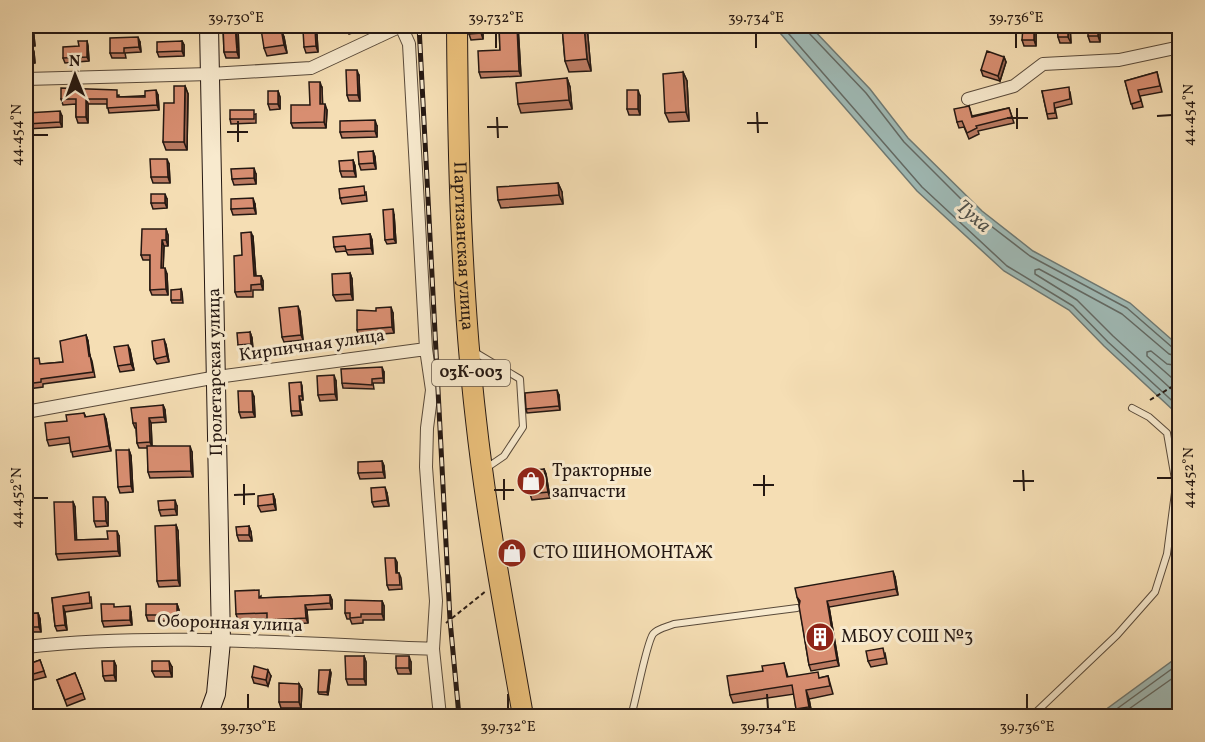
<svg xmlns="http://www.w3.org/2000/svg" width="1205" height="742" viewBox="0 0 1205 742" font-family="Vollkorn,serif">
<rect width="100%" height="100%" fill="#f5deb4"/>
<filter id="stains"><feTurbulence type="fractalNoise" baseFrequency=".00333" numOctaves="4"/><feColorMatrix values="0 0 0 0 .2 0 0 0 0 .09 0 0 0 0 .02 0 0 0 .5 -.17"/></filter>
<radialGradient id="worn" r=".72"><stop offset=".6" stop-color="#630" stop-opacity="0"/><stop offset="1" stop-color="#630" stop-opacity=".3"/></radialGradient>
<path fill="#9fbab6" stroke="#6e7974" stroke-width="1.5" d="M774,26h36l60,63 38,49 74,73 51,40 97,52 49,43v73l-5,-8 -70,-65 -35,-36 -65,-39 -87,-80z
M1179,656v50l-13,10h-69z"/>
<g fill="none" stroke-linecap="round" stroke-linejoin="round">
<path stroke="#626964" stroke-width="1.5" d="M782,26l140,161 85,79 66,40 35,36 72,66
M807,26l1,6 58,61 38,49 74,74 52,40 97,52 46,40 7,2
M1180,357l-11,-3 -47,-40 -83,-45 -4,1v4l42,26 36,36 67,61
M1180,366l-13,-2 -16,-13 -4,1v4l33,29
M1107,716l73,-53
M1119,716l61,-43"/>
<g stroke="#594a3a" stroke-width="8">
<path id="lane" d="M473,351l47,28 3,48 -19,29 -19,13
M631,716c5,-15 15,-72 22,-82 5,-6 14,-7 21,-10l123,-16
M1032,716l85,-81 38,-43 12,-38 9,-69 -9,-52 -18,-16 -17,-9"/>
</g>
<g stroke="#594a3a" stroke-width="14">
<path id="street" d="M401,26l8,18 17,305 6,41 -5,38 -1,39 10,134 -3,48 7,67
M26,79l184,-5 101,-6 90,-42
M968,99l46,-13 29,-22 76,-4 61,-13
M26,412l191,-35 209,-28
M26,647c135,-15 272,-3 407,2"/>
</g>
<g stroke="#251812" stroke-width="20">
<path id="secondary" d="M208,716l8,-22 5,-53 -12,-615"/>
</g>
<g stroke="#251812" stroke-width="22">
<g id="primary">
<path id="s1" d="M457,26c1,131 4,264 19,394 11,100 30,198 47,296"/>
</g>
</g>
<path stroke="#251812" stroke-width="2" stroke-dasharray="4.5 3" stroke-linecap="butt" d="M1150,400l30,-18
M446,623l40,-32"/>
<use href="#lane" stroke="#f8eace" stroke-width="6"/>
<use href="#street" stroke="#f8eace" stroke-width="12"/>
<use href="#secondary" stroke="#f8eace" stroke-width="18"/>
<use href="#primary" stroke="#eabf7a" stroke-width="20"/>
<g stroke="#251812" stroke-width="5">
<path id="rail" d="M419,26l31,594 9,96"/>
</g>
<use href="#rail" stroke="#f8eace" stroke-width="3" stroke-dasharray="9" stroke-linecap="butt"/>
</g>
<path fill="#ba7a61" stroke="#251812" stroke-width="1.5" d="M26,26h7l2,20h-3l2,6 1,11 -9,1z
M223,26h15l1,32h-13l-2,-6z
M345,26h11l2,5 -9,3z
M483,26v13l-12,1 -2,-6z
M499,26h19l3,50 -40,2 -2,-6 21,-22z
M562,26h25l4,45 -22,1 -4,-11z
M1057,26h13l1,17h-11l-2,-6z
M1034,28l2,6v12h-12l-2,-6z
M1100,29v13h-10l-2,-6z
M317,35l1,17 -12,1 -2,-6z
M284,37l3,16 -20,3 -3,-8z
M87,41l1,5 1,15 -24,2 -2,-5z
M182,41l2,4v11l-25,1 -2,-5z
M140,42l1,10 -16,1 1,5h-14l-2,-5z
M1004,57l2,5 -6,19 -17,-5 -2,-6z
M683,72l4,9 2,40 -20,1 -4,-9z
M1157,72l5,20 -22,4 3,11 -10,2 -8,-28z
M359,76l1,25h-11l-2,-6z
M567,78l3,9 2,22 -51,4 -3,-9z
M185,86l3,8 -1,56h-21l-3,-8 11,-39z
M322,88v16l5,6 -1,18h-33l-2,-5 19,-18z
M278,91l2,6v12l-10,1 -2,-6z
M1042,91l28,1 2,12 -17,4 2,10 -9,1z
M119,95v2l39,-2 1,15 -50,3 -2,-9h-19v19h-10l-2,-6v-13l-13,1 -2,-6z
M640,96v19h-11l-2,-6z
M969,106l3,10 37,-8 5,15 -36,8 1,3 -10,5 -5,-12 -5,1 -2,-6z
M26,113l36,3v11l-36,2z
M256,114v9l-25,1 -1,-5z
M377,126v11l-35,1 -2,-6z
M373,151l2,6 1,12 -15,1 -2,-6z
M353,160l2,6 1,11h-14l-2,-6z
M169,164l1,19h-17l-2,-6z
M256,174v10l-22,1 -2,-6z
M558,183l4,9 1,12 -62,4 -3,-8z
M366,192l1,9 -25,3 -2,-6z
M167,199v9l-14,1 -2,-6z
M255,204l1,10 -23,1 -2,-6z
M394,214l2,29 -9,1 -2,-4z
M166,229l2,6v11h-4l-1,22 4,6 1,21h-16l-2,-5v-30h-7l-2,-5z
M370,234l2,6 1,14 -25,1 -2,-4 -10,1 -2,-5z
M253,237l3,39h5l2,5v9h-10v7h-16l-2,-5 7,-37z
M350,273l2,6 1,21 -17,1 -3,-6z
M181,289l1,3 1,11h-11l-1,-3z
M376,311l17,2 1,20 -35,3 -2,-6z
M300,312l3,28 -19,2 -2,-5z
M250,332l2,6 1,12 -12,1 -3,-6z
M86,335l2,6 2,15 2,5 3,16 -52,7v3l-15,2 -2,-5 15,-20 22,-2z
M166,345l3,17 -12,2 -3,-5z
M130,350l4,20 -14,2 -2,-6z
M384,372v11h-11l1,6 -31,-1 -1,-5z
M336,381l1,19 -17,1 -2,-6z
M302,387l1,13h-3l2,15 -10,1 -1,-5z
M559,395l1,15 -33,3 -1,-4z
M254,397l1,20 -14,1 -2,-6z
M163,405l2,5 1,12 -15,1 1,23 40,6 1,25 -43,1 -2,-6v-24h-9l-2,-5 -1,-15h-1l-2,-5z
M84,413l2,4 20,2 5,32 -38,6 -3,-14 -21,3 -2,-6 20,-19z
M129,450l2,6 2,36 -13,1 -2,-6z
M382,461l2,5 1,12 -25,1 -2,-6z
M544,469l2,5 4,24 -18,2 -2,-6 -1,-8h-2l-3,-6z
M387,493l2,13 -15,1 -2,-5z
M273,494l2,6 1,10 -15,2 -3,-6z
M73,502l2,5 1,33 32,-1 11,-3 1,20 -62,4 -2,-6z
M108,503v23l-12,1 -2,-6z
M177,506v9l-16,1 -2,-6z
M176,525l2,6 2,55 -21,1 -2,-6z
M249,526l2,6 1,9h-13l-2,-6z
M397,562v11h2l2,5 1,11 -13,1 -2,-5z
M895,577l3,18 -69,12 10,59 -28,5 -2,-6 -10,-62 -2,-6z
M330,595l2,5v9l-25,1 1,13 -39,2 -2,-6 -29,1 -2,-6 25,-18v2z
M91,597l1,11 -27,4 2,18 -10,1 -2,-5 -3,-28z
M382,601l2,5v14h-21v3l-11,1 -2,-5h-3l-2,-6z
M177,604l2,6v15h-11l-2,-4h-18l-2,-6z
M131,612l1,13 -28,2 -2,-6z
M38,613l2,6 1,13h-15v-18z
M885,653l2,11 -16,3 -3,-6z
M364,656l2,6v23h-18l-2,-6z
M40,660l6,17 -20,5v-17z
M114,661l2,5v15h-11l-2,-5z
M411,662v12h-13l-2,-6z
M784,663l4,14 32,1 8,-2 5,18 -24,5 3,16 -9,2h-4l-3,-8 -2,-15 -61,9 -3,-8 33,-24z
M172,667v10h-17l-3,-6z
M330,670l1,3 -3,22 -9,-1 -1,-2z
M75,673l10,26 -18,7 -10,-26z
M271,676l-3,10 -14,-3 -2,-6z
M299,684l3,5 -1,19h-20l-2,-6z"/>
<path fill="#97634f" stroke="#251812" stroke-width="1.5" d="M31,26h2l2,20 -2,-5z
M236,26h2l1,32 -2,-6z
M481,26h2v13l-2,-6z
M517,26h1l3,50 -2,-5z
M584,26h3l4,45 -4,-12z
M1068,26h2l1,17 -3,-6z
M1098,26h1l1,3v13l-2,-6z
M281,28l3,9 3,16 -3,-8z
M1034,28l2,6v12l-2,-6z
M315,29l2,6 1,17 -2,-6z
M138,37l2,5 1,10 -2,-5z
M87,41l1,5 1,15 -2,-4z
M182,41l2,4v11l-2,-5z
M32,46l2,6 1,11 -3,-6z
M1004,57l2,5 -6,19 -2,-5z
M357,70l2,6 1,25 -2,-6z
M683,72l4,9 2,40 -3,-9z
M567,78l3,9 2,22 -3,-9z
M320,82l2,6 1,22 -3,-6z
M185,86l3,8 -1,56 -3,-8z
M156,90l2,5 1,15 -2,-5z
M638,90l2,6v19l-2,-6z
M278,91l2,6v12l-2,-5z
M86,99l2,5v19l-2,-6z
M325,104l2,6 -1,18 -2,-6z
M60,111l2,5v11l-2,-5z
M375,120l2,6v11l-2,-6z
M373,151l2,6 1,12 -2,-6z
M167,159l2,5 1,19 -2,-6z
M353,160l2,6 1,11 -2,-6z
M254,168l2,6v10l-2,-6z
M558,183l4,9 1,12 -4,-9z
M165,194l2,5v9l-2,-5z
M253,198l2,6 1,10 -2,-6z
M393,209l1,5 2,29 -2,-4z
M166,229l2,6v11l-2,-6z
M251,232l2,5 3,44 -2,-5z
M370,234l2,6 1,14 -2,-6z
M162,240l2,6 -1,28 -2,-6z
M165,268l2,6 1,21 -2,-6z
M350,273l2,6 1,21 -2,-6z
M261,276l2,5v9l-2,-6z
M298,306l2,6 3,28 -2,-5z
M391,307l2,6 1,20 -2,-6z
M250,332l2,6 1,12 -2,-6z
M86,335l2,6 2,20 -1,-5z
M164,339l2,6 3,17 -2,-6z
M128,345l2,5 4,20 -3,-6z
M382,367l2,5v11l-1,-5z
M334,375l2,6 1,19 -2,-6z
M301,382l1,5 1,13 -1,-4z
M557,390l2,5 1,15 -1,-4z
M252,391l2,6 1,20 -2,-5z
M299,396l1,4 2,15 -2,-4z
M163,405l2,5 1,12 -2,-5z
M104,414l2,5 5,32 -2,-5z
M149,418l2,5 1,24 -2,-5z
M190,446l2,6 1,25 -2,-6z
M129,450l2,6 2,36 -2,-6z
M382,461l2,5 1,12 -2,-6z
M544,469l2,5 4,24 -2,-6z
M385,487l2,6 2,13 -2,-6z
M273,494l2,6 1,10 -2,-6z
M105,497l3,6v23l-2,-5z
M175,500l2,6v9l-2,-6z
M73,502l2,5 2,38 -2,-5z
M176,525l2,6 2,55 -2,-6z
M249,526l2,6 1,9 -3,-6z
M117,531l2,5 1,20 -2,-5z
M395,558l2,4v16l-1,-5z
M893,571l2,6 3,18 -2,-6z
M330,595l2,5v9l-2,-6z
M382,601l2,5v14l-2,-6z
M827,601l2,6 10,59 -2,-6z
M177,604l2,6v15l-2,-6z
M305,605l2,5 1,13 -2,-5z
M63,606l2,6 2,18 -2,-5z
M130,606l1,6 1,13 -2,-5z
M38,613l2,6 1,13 -2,-5z
M364,656l2,6v23l-2,-6z
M409,656l2,6v12l-2,-6z
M114,661l2,5v15l-2,-6z
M169,661l3,6v10l-2,-6z
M268,670l3,6 -3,10 -2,-6z
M330,670l1,3 -3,22 -1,-3z
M299,684l3,5 -1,19 -2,-6z
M806,690l3,9 3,16 -3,-8z"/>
<path fill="#d88e71" stroke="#251812" stroke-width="1.5" d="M26,26h5l2,15 -7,1z
M223,26h13l1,26h-13z
M346,26h8l-7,3z
M468,26h13v7l-12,1z
M499,26h18l2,45 -40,1 -1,-21 22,-1z
M562,26h22l3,33 -22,2z
M1057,26h11v11h-10z
M1088,26h10v10h-10z
M1023,27l11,1v12h-12z
M281,28l3,17 -20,3 -3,-19z
M315,29l1,17 -12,1 -1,-17z
M138,37l1,10 -15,1v5h-14v-15z
M78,41h9v16l-24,1v-11l16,-1z
M182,41v10l-25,1v-10z
M32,46v11l-6,1v-11z
M987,51l17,6 -6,19 -17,-6z
M346,70h11l1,25h-11z
M683,72l3,40 -21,1 -2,-39z
M1157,72l3,14 -22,4 3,11 -10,3 -6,-23z
M567,78l2,22 -51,4 -2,-21z
M309,82h11v22h5l-1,18 -33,1v-18h19z
M174,86h11l-1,56h-21l1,-39h10z
M1069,87l1,12 -16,4 1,10 -8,1 -5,-23z
M61,88l56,2v7h28v-6l11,-1 1,15 -50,3v-9h-21v18h-10v-18h-15z
M627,90h11v19h-11z
M268,91h10v13h-10z
M969,106l3,11 37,-9 3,9 -36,9 1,2 -10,5 -5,-12 -5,1 -3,-13z
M230,110h24v9h-24z
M60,111v11l-34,2v-11z
M375,120v11l-35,1v-11z
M373,151l1,12 -15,1 -1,-12z
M150,159h17l1,18h-17z
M353,160l1,11h-14l-1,-10z
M254,168v10l-22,1 -1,-10z
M558,183l1,12 -61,5 -1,-13z
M364,186l1,9 -25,3 -1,-9z
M151,194h14v9h-14z
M253,198l1,10 -23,1v-10z
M393,209l1,30 -9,1 -2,-30z
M142,229h24v11h-4l-1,28h4l1,21 -16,1v-35h-9z
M251,232l3,44h7v8l-10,1v6l-16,1 -1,-36 8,-1 -1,-22z
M370,234l1,14 -25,2 -1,-4 -11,1 -1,-10z
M350,273l1,21 -18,1 -1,-21z
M181,289v11h-10v-10z
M298,306l3,29 -19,2 -3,-29z
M391,307l1,20 -35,3v-20l19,1v-3z
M250,332l1,12 -13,1 -1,-12z
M86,335l3,21 1,-1 3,17 -52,7v3l-15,2v-25l13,-1 1,6 23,-2 -3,-21z
M164,339l3,17 -13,3 -2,-18z
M128,345l3,19 -13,2 -4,-19z
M382,367l1,11 -11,1v6l-30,-2 -1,-14z
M334,375l1,19 -17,1 -1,-19z
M301,382l1,14h-3l1,15h-9l-2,-28z
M557,390l2,16 -33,3 -1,-16z
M238,391h14l1,21h-14z
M163,405l1,12 -15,1 1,24 -13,1 -1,-20h-3l-2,-15z
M84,413l1,4 19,-3 5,32 -38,6 -2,-15 -22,3 -2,-17 22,-2 -1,-6z
M147,446h43l1,25 -43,1z
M116,450h13l2,36 -13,1z
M382,461l1,11 -25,1v-11z
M544,469l4,23 -18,2 -1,-14h-5l-1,-9z
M385,487l2,13 -15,2 -1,-14z
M273,494l1,10 -16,2v-10z
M93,497h12l1,24h-12z
M175,500v9l-16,1 -1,-9z
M54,502h19l2,38 33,-1 -1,-8h10l1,20 -62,3z
M176,525l2,55 -21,1 -2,-55z
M249,526v9h-12l-1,-8z
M385,558h10l1,15h3l1,12h-13z
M893,571l3,18 -69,12 10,59 -28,5 -10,-59 1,-5 -3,-4 -2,-9z
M259,590v8l71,-3v8l-25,2 1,13 -39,2v-7l-31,1 -1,-23z
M89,592l1,11 -27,3 2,19 -10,1 -3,-28z
M345,600l37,1v13h-21v3l-11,1v-5h-5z
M101,604h13v3l16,-1v14l-28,1z
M146,604h31v15h-11v-4h-20z
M38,613l1,14h-13v-13z
M883,648l2,10 -17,3 -2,-10z
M345,656h19v23h-18z
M396,656h13v12h-13z
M40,660l4,11 -18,5v-11z
M102,661h12v14l-11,1z
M152,661h17l1,10h-18z
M784,663l3,14 31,-5 1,6 9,-2 2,10 -24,4 3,17 -13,2 -4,-24 -62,10 -3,-19 36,-5 -1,-5z
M254,666l14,4 -2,10 -14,-3z
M319,670h11l-3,22h-9z
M75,673l8,20 -18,7 -8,-20z
M279,683l20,1v18h-20z
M777,715v2h-17v-1z"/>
<path fill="none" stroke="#251812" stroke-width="2" d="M236,33l1,15M496,33v15M756,33v15M1016,33v15M1017,108v21M757,112l1,21M1157,116l15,-1M497,117l1,21M1007,118h21M238,121v21M747,123h21M487,127h21M227,132h21M33,135h15M1023,470l1,21M764,475v21M1157,478h15M504,479v21M1013,481h21M244,484v21M753,485h21M494,490h20M234,495l21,-1M33,498h15M248,694v15M508,694v15M767,694l1,15M1027,694v15"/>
<defs>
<g id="shop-disc" transform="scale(1.5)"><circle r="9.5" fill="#8f2418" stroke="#f8eace"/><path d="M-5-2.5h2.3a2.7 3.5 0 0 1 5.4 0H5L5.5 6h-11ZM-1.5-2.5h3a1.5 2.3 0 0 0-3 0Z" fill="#fff"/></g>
<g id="building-disc" transform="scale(1.5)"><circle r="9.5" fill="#8f2418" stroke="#f8eace"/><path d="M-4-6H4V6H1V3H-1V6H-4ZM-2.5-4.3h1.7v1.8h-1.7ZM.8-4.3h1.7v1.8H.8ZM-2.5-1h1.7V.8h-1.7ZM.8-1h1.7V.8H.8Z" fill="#fff"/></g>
</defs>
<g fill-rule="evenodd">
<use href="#shop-disc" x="531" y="481"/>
<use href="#shop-disc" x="512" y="553"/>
<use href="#building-disc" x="820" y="637"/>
</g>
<g text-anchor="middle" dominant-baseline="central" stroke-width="6" stroke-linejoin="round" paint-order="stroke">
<rect fill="#f8eace" stroke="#64574a" stroke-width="1.5" x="432" y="360" width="78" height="26" rx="4.5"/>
<g font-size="16" font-weight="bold" fill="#251812">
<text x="471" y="373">03К-003</text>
</g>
<g font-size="18" fill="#251812" stroke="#f8eace">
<text stroke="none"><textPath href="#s1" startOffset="220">Партизанская улица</textPath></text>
<text transform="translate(312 346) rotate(-8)">Кирпичная улица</text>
<text transform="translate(216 372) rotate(-91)">Пролетарская улица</text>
<text transform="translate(230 624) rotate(2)">Оборонная улица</text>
</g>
<g font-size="18" fill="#251812" stroke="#f8eace" text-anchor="start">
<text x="552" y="471">Тракторные<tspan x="552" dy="21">запчасти</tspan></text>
<text x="533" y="553">СТО ШИНОМОНТАЖ</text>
<text x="841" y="637">МБОУ СОШ №3</text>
</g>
<g font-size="20" font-style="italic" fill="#50514b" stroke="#f8eace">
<text transform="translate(973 217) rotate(41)">Туха</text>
</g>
</g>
<rect width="1205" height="742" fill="none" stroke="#f5deb4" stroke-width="66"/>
<g transform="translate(75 75) rotate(359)" stroke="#f8eace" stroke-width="4.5" paint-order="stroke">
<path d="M0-4.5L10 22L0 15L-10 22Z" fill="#251812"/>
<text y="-9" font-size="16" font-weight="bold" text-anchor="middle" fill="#251812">N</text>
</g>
<rect x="33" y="33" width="1139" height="676" fill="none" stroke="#251812" stroke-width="2"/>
<g font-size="15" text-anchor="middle" fill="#251812">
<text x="236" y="22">39.730°E</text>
<text x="496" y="22">39.732°E</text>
<text x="756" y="22">39.734°E</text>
<text x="1016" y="22">39.736°E</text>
<text transform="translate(1188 115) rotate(-90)" y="5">44.454°N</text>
<text transform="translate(16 135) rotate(-90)" y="5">44.454°N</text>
<text transform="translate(1188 478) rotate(-90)" y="5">44.452°N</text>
<text transform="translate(16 498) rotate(-90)" y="5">44.452°N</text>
<text x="248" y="731">39.730°E</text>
<text x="508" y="731">39.732°E</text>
<text x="768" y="731">39.734°E</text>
<text x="1027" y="731">39.736°E</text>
</g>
<rect width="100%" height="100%" filter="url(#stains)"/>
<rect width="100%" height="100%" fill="url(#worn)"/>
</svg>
